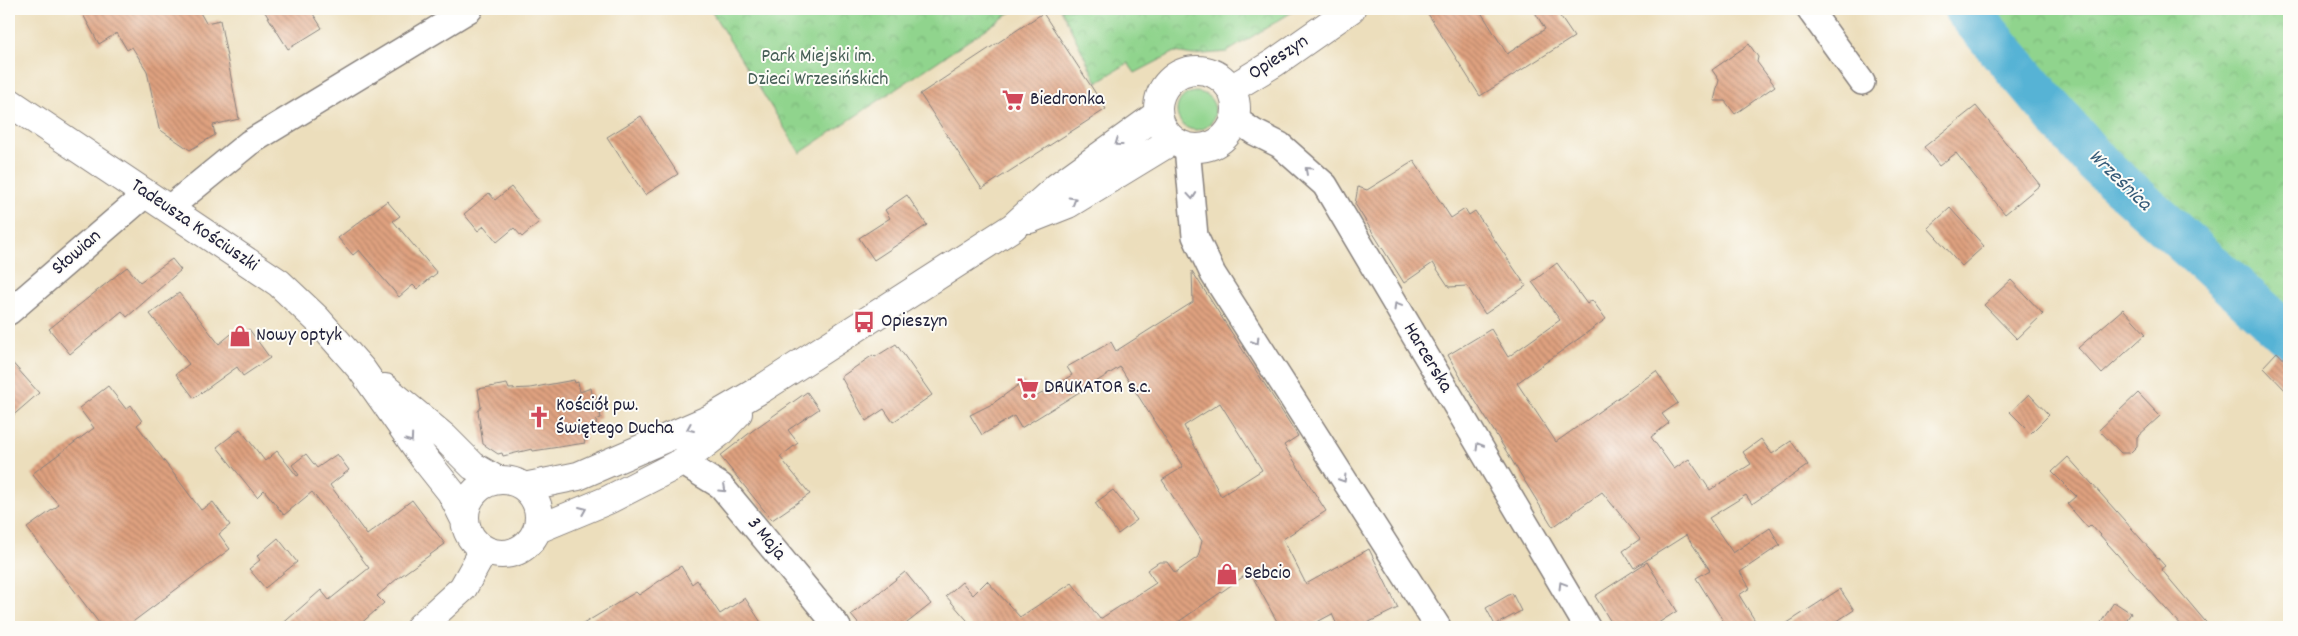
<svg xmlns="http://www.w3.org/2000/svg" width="2298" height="636" viewBox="0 0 2298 636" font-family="Dekko,sans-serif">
<defs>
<pattern id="park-crowns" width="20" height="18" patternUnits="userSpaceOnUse" patternTransform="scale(1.25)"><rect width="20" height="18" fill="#90d48d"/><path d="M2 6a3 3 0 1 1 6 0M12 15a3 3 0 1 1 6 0" fill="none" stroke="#7cb67b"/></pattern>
<pattern id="building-back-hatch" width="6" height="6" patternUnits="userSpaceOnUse" patternTransform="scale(1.25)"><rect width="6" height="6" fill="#dfa17f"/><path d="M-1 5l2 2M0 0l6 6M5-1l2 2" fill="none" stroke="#b48369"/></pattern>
</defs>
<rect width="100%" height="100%" fill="#fdfcf7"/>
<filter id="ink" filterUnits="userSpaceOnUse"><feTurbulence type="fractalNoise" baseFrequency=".02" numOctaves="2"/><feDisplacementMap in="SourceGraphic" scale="10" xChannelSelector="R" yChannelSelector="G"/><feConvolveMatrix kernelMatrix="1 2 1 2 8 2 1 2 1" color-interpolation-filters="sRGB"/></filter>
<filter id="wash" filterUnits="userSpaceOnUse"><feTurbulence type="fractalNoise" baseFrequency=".0096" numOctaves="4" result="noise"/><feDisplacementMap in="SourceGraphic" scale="20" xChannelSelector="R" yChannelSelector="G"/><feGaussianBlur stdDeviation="1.12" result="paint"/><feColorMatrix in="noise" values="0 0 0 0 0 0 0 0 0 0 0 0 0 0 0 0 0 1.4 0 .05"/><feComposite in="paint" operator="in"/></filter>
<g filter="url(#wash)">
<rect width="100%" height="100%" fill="#ecdebc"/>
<path fill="#90d48d" stroke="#597b64" d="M1177 111a19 19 0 1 1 38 0a19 19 0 1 1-38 0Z"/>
<path fill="url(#park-crowns)" stroke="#597b64" d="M710,9h306l-216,144z
M1061,9h236l-70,43 -34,3 -18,-3 -40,21 -7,-10 -31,19z
M1986,9h303v311l-183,-165z"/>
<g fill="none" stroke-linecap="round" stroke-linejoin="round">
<path stroke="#57b3d5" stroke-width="45" d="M1966,9l130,153 193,174"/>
</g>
<g id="blocks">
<path fill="url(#building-back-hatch)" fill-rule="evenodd" d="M80,9h118l8,14 14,-3 19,99 -26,6 2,10 -25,15 -31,-21 -12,-58 -15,-24 -5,3 -10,-17 -18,11z
M263,9h47l12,19 -34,21z
M1425,9h54l28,45 38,-25 -12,-20h22l19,28 -94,59z
M1043,13l63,96 -124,80 -62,-95z
M1749,44l9,13 -1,5 18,24 -40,28 -10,-13h-11l5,-21 -7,-10z
M1976,106l64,79 -35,29 -49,-61 -17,13 -15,-19z
M641,116l37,58 -33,21 -38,-58z
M1414,161l37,57 14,-9 4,6 6,-4 51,75 -41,28 -18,-28 -18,1 -16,-24 -29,20 -49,-79 3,-17 9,3z
M511,187l28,35 -17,15 -8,-9 -17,14 -13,-16 -6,5 -14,-17 25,-21 6,7z
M907,195l20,30 -53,35 -15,-22 31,-20 -5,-8z
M387,201l13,15 -7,5 44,52 -20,16 -4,-4 -14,12 -40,-47 -6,5 -15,-17z
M1950,208l34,38 -22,20 -34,-38z
M172,259l9,11 -54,47 -5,-6 -52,43 -21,-25 78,-62 13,15z
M1557,263l30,41 5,-4 14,19 -89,64 39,59 100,-71 22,32 -16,11 7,9 -18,14 23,32 15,-10 21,31 41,-26 -8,-12 18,-13 11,15 19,-13 17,24 -56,39 -6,-9 -37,23 24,35 37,-25 10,17 -40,27 10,16 -11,7 20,32h-32l-31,-49 14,-8 -24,-35 -52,33 -11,-17 17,-12 -38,-47 -49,35 -95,-154 -10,-18 43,-26 17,28 52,-37 -28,-38z
M1192,271l106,165 -14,9 42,66 -43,28 23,45 63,-35 29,59 -39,19h-21l-6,-13 -24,13h-28l-30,-55 -79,55h-198l-27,-31 16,-14 11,13 14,-14 33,36 52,-34 28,36 56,-36 -9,-13 12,-8h8l8,11 23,-16 4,-16 -40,-61 21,-13 -63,-100 -99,61 -7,-12 -32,19 -12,-20 22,-11 32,-23 10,17 38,-23 -5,-8 44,-25 5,9 77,-49zM1220,403l42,67 -41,26 -37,-70z
M2011,280l32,34 -26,25 -33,-34z
M179,293l40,51 22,-18 5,6 3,-3 21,29 -27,18 -6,-9 -43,31 -18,-24 13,-10 -39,-50z
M2123,309l23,25 -44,40 -24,-26z
M896,344l36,51 -39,27 -9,-13 -18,12 -25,-44 32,-22 2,2z
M2277,352l12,13v29l-26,-27z
M9,359l30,34 -30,26z
M574,380l1,3 3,-1 2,10 11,-4 2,11 4,-1 4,20 -5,2 1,10 -12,3 2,7h-3l1,3 -52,8 -1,-2 -29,7 -1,-3 -4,1 -15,-10 -5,-33 3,-4 -3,-18 29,-5 2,5 21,-1z
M108,386l18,23 5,-4 11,16 -5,4 64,85 12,-8 17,23 -11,9 11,15 -104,78h-24l-75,-99 32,-23 -27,-31 62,-46 -15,-20z
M807,392l12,17 -31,21 10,13 -18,14 30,37 -38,26 -52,-64 36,-28z
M2138,393l22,23 -23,21v9l-7,7h-9l-22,-23z
M2029,394l20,21 -18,18 -21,-21z
M240,429l25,32 12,-10 20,25 2,-1 -7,-10 14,-11 11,14 20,-14 12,16 -19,15 37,50 45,-35 33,44 -47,34 -21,18 7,7 -27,24h-78l42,-37 8,10 40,-32 -57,-76 -28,23 -20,-25 -7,7 -40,-50z
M2068,457l97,109 -4,3 49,58h-28l-91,-102 -3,3 -21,-24 9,-8 -24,-24z
M1113,490l24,30 -19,14 -23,-31z
M278,538l19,24 -32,26 -16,-19 11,-9 -3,-4z
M1647,562l30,49 -25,16h-38l-19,-31z
M681,566l11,18 5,-4 23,34 25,-16 19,29h-186l58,-35 3,3z
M905,572l26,32 -29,23h-41l-10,-12z
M1840,589l14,21 -26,17h-47z
M1512,593l9,18 -26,14 -9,-17z
M2114,602l17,11 -9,14h-24z"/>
</g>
</g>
<g filter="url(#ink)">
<use href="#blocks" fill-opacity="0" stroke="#87807c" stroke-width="1"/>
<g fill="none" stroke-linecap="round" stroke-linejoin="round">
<g stroke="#87807c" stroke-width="28">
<path id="minor" d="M1809,9l53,73
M1235,119l19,13 26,13 45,40 262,442
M1187,147l8,89 18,38 225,353
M168,209l81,-66 221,-134
M9,312l137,-118
M682,462l39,24 117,141"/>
</g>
<g stroke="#87807c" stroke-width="30">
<path id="tertiary" d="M1158 109a39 39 0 1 1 78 0a39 39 0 1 1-78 0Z
M1231,89l43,-26 77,-54
M9,102l270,181 38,36 45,51 62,88 27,34 14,28
M1030,219l38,-15 105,-64
M385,388l59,49 29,29 24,14
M465 517a37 37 0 1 1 74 0a37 37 0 1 1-74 0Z
M524,487l54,-11 132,-57 53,-31 250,-161 44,-40 101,-73
M538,529l70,-29 74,-38 36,-28 20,-21
M420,627l43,-39 21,-38"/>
</g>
<use href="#minor" stroke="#fff" stroke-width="25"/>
<use href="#tertiary" stroke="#fff" stroke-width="28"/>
</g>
<defs><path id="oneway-chevron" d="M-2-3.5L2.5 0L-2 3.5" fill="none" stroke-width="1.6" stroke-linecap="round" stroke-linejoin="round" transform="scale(1.25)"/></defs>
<g stroke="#9c9ca7">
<use href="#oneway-chevron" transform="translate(1118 143) rotate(144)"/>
<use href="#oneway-chevron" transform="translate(1308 170) rotate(-138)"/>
<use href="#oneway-chevron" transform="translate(1192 196) rotate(85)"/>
<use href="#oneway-chevron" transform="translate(1073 200) rotate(-30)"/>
<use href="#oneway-chevron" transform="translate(1397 306) rotate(-121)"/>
<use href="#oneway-chevron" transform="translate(1256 341) rotate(58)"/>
<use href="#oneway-chevron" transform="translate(690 428) rotate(157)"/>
<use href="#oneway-chevron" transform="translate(410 439) rotate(55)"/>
<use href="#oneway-chevron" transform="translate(1479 446) rotate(-121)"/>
<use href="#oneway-chevron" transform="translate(1343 479) rotate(58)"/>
<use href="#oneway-chevron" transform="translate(723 489) rotate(43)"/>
<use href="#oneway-chevron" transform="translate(583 510) rotate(-23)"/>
<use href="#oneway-chevron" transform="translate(1562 585) rotate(-121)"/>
</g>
</g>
<defs>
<g id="supermarket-bare" transform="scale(1.725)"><path d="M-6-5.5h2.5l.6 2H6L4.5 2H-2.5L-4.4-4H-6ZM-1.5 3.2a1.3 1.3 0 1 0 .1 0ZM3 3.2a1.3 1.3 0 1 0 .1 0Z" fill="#d1495b" stroke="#fdfcf7" stroke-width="2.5" paint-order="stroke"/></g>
<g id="bus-bare" transform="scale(1.725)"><path d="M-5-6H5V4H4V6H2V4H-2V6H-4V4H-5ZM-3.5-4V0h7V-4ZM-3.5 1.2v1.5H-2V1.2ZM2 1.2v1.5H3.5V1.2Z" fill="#d1495b" stroke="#fdfcf7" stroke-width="2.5" paint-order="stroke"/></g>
<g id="shop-bare" transform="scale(1.725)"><path d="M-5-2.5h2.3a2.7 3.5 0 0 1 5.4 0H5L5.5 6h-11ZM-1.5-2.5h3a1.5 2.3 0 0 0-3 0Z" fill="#d1495b" stroke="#fdfcf7" stroke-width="2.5" paint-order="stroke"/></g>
<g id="church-bare" transform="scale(1.725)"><path d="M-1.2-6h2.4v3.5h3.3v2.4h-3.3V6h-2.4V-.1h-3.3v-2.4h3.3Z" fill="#d1495b" stroke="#fdfcf7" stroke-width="2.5" paint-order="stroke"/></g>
</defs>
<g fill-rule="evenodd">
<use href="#supermarket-bare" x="1013" y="100"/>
<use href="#bus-bare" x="864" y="322"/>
<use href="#shop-bare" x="240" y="336"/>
<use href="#supermarket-bare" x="1028" y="388"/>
<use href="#church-bare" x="539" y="417"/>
<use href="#shop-bare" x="1227" y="574"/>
</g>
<g text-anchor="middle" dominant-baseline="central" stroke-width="4" stroke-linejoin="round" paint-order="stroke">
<g font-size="20" fill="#486058" stroke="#fdfcf7">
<text x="818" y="57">Park Miejski im.<tspan x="818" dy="23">Dzieci Wrzesińskich</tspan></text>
</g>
<g font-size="20" fill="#22223b" stroke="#fdfcf7">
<text transform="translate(1279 58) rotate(-33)">Opieszyn</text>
<text transform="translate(194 226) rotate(34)">Tadeusza Kościuszki</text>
<text transform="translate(77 253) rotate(-41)">Słowian</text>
<text transform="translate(1427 358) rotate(59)">Harcerska</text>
<text transform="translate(766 539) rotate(51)">3 Maja</text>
</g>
<g font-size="20" fill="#22223b" stroke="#fdfcf7" text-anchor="start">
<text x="1030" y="100">Biedronka</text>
<text x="881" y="322">Opieszyn</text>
<text x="256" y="336">Nowy optyk</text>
<text x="1044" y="388">DRUKATOR s.c.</text>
<text x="556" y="406">Kościół pw.<tspan x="556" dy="23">Świętego Ducha</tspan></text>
<text x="1244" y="574">Sebcio</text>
</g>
<g font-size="21" font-style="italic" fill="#375c79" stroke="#fdfcf7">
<text transform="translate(2119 181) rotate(44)">Wrześnica</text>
</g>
</g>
<rect width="2298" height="636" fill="none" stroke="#fdfcf7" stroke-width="30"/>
</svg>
